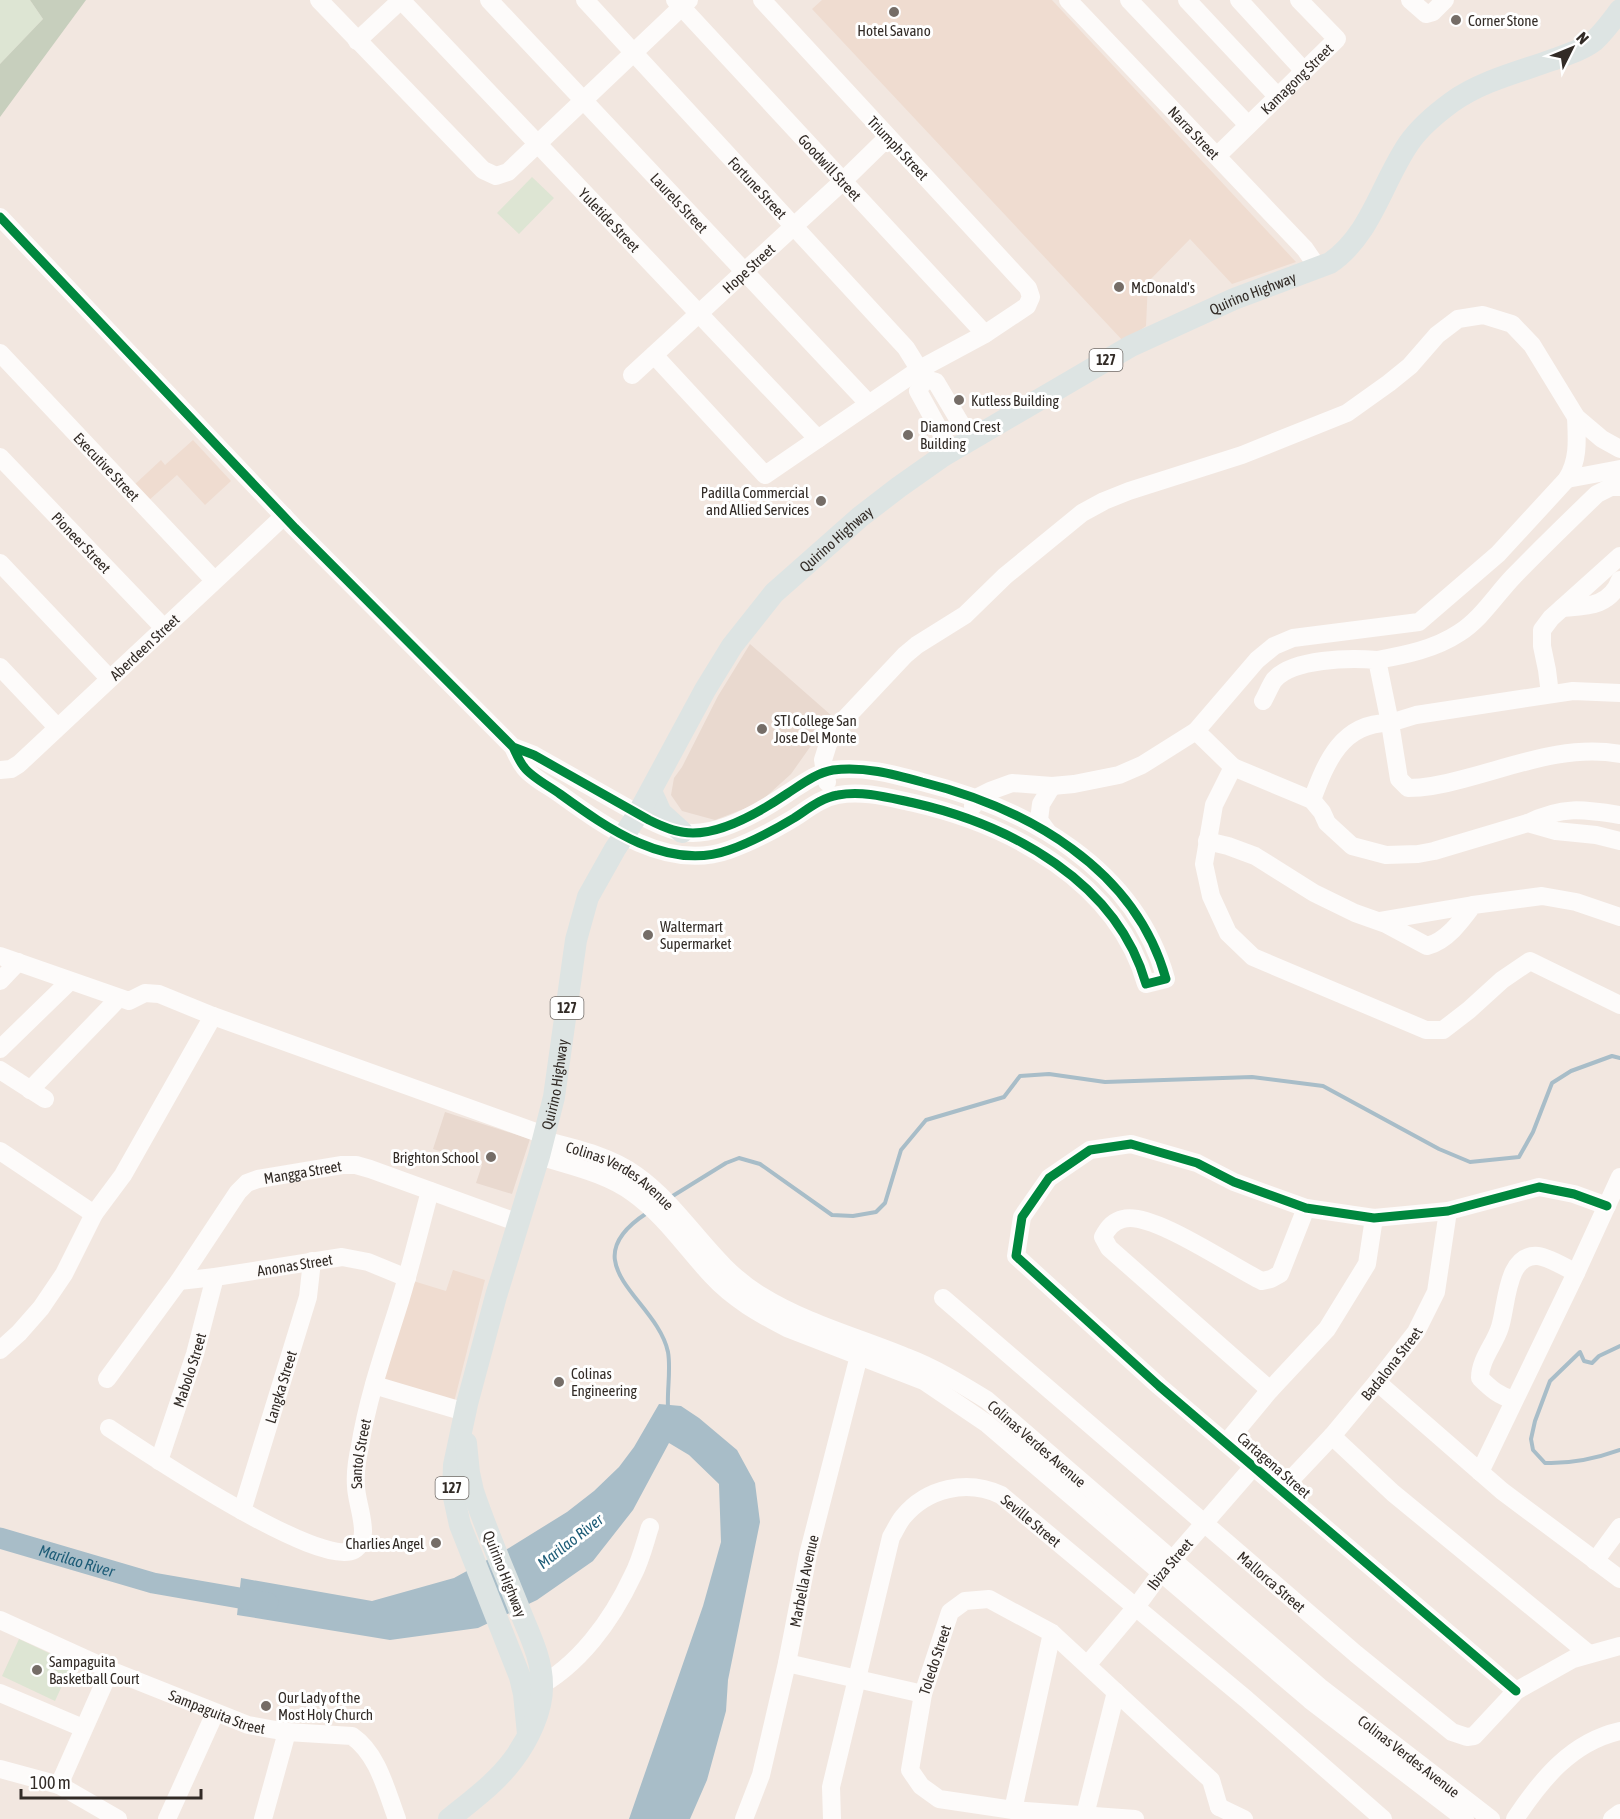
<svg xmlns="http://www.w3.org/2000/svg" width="1620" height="1819" viewBox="0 0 1620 1819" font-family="'Asap Condensed',sans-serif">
<rect width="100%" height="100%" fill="#f2e7e0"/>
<path fill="#efdcd0" d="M822,0h230l244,262 -64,22 -42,-45 -42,43 -2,44 -22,16 -312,-333z
M193,440l38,41 -26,24 -28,-30 -30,27 -14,-16 28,-26 4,5z
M453,1270l32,10 -32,126 -72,-23 29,-103 36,11z"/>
<path fill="#e9d9cf" d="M750,644l82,72 -41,58 -32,29 -44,17 -33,-9 -11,-16 3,-17 8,-11 36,-71z
M445,1112l85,27 -18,55 -36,-11 6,-18 -49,-16z"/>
<path fill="#dde5d3" d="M0,0h30l13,19 -43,45z
M532,177l22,21 -35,36 -22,-21z
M19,1639l53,25 -17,37 -53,-25z"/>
<path fill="#c7cfbd" d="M30,0h56l-86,117v-53l43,-45z"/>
<path fill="#a8bdc8" d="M659,1404l22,2 18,12 38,32 18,33 5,39 -32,158 -2,31 -19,69 -17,39h-61l74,-213 18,-64 -2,-58 -30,-29 -20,-12 -36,67 -40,51 -56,39 -59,28 -88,12 -153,-25 4,-37 131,23 82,-23 55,-30 58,-36 27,-21 25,-24 15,-20z"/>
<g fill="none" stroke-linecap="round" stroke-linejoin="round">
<path stroke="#a8bdc8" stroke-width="4" d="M671,1197l55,-34 13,-5 21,6 72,51 21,1 23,-4 9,-9 16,-53 25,-30 78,-23 16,-21 29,-2 56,8 147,-5 71,9 116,63 31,13 49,-5 14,-25 19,-49 19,-12 41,-15 8,2
M647,1213c-79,51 10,86 21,139 3,17 -1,38 0,55
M1620,1346l-21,10 -7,7 -8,-2 -4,-9 -30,29 -15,40 -4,18 2,11 12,13c26,1 50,-4 75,-13"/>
<path stroke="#a8bdc8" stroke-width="21" id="s1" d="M0,1538l153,45 115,20"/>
<g stroke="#fdfbfa" stroke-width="18">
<path d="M319,0l164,170 13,6 12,-4 181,-172"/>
<path id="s2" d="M401,0l417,439"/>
<path id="s3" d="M489,0l380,404"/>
<path id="s4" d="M585,0l321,348 18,29"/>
<path id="s5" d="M675,0l310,334"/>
<path id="s6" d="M1068,0l237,249 13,19"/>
<path d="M1129,0l119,125"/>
<path d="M1187,0l91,97"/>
<path d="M1239,0l65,71"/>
<path d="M1410,0l16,14 7,-2 12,-12"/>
<path d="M357,41l44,-41"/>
<path id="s7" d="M1217,156l120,-117 -38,-39"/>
<path d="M0,217l295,311 218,219c3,6 6,14 11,20 7,10 25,19 36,27 47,34 108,78 169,56 23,-8 45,-20 65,-32 14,-9 27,-20 44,-23 25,-5 52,3 76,8 97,22 203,79 232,181l20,-5c-31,-111 -139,-171 -244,-197 -29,-8 -59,-16 -89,-12 -17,3 -31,14 -45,23 -25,17 -64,40 -95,40 -16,0 -30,-6 -44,-13l-115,-65 -21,-8"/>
<path id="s8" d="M0,353l214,227"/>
<path d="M654,355l111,120 155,-106 65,-35 42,-28 4,-9 -3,-9 -266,-288"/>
<path id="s9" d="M632,375l211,-194 45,-44"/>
<path d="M925,379l-7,12 33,60"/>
<path d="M925,379l11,3 34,57"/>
<path id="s10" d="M0,457l164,171"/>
<path d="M1567,479l53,-10"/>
<path d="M0,563l109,115"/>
<path d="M1562,608c24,-2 48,-1 58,-28"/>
<path d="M1377,660c28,-5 58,-11 82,-27 22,-14 36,-37 54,-56 27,-28 56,-56 84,-83l14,-7h9"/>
<path d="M0,667l57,60"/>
<path d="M1620,693l-47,-2 -157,24 -26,8 9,56 9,9c19,0 37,-4 55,-9 51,-13 104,-35 157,-25"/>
<path d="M1550,694l-3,-24 -5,-24v-16l9,-12 69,-62"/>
<path d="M1263,701c4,-7 7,-15 11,-21 19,-22 76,-22 103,-20l13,63c-48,-1 -64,39 -78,77"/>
<path d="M1196,731l37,36 -19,38 -10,59 7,32 17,37 25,24 173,73h17l26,-20 33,-30 28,-19 90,44"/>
<path d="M1233,767l79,33 10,12 5,11 25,23 34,9 32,-1 16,-3 94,-28 28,8 40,4 24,6"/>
<path id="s11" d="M0,770l11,-1 8,-5 265,-248"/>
<path d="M827,782l-4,-22 5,-16 13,-21 64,-68 12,-10 48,-30 40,-39 77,-63 22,-12 25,-10 113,-36 105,-42 42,-30 21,-17 27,-31 21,-16 25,-4 29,9 20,21 44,72 26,22 18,10"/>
<path d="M973,806l3,-8 14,-7 22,-8 40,3 22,-2 45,-9 23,-10 54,-34 61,-71 17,-14 19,-8 126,-16 79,-68 69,-75c12,-20 10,-39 9,-62"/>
<path d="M1528,823c34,-17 55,-14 92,-8"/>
<path d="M1047,831l-8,-11 2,-16 11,-18"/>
<path d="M1207,841l21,5 27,10 59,37 41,20 31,11 41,22c20,-5 35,-26 46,-41l69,-9 34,6 44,15"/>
<path d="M1379,921l94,-16"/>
<path d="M0,956l129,45 16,-8 14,1 54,22 331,119"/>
<path d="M0,981l18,-19"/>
<path d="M0,1049l70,-68"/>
<path d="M0,1070l45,29"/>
<path d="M30,1090l89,-92"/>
<path id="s12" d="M543,1140c31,8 67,16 93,35 48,34 74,90 124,120 45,28 97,42 146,62 29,11 55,27 81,43l333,287 171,132"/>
<path d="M0,1151l94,63"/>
<path d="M539,1156c31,10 67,17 94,37 31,22 53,55 79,83 21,23 48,38 75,52l137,53 62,42 324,277 155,119"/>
<path id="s13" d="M179,1281l36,-4 127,-20 26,5 39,16"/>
<path id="s14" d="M943,1298l413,356 96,78 15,5 7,-1 42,-45 57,-32 47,-13"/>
<path d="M0,1350l19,-17 22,-25 23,-34 30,-60 29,-39 90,-159"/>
<path id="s15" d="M107,1379l72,-98 59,-89 9,-9 11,-4 84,-14h14l14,4 149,54"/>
<path d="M1377,1382l125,109 118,88"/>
<path d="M374,1385l91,27"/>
<path d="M1270,1390l-161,-142 -6,-11c4,-8 10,-16 20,-18 28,-9 111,49 139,62l9,-2 9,-5 26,-66"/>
<path d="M1514,1400c-15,-4 -23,-11 -34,-22 0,-19 15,-34 20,-51 7,-21 6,-74 38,-71 10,1 29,12 38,17"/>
<path id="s16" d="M109,1428c36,24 210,141 245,122 19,-11 2,-46 2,-64 -1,-13 1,-27 4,-40 8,-50 25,-97 40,-145 11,-36 20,-73 30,-110"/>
<path d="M1332,1436l61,57 196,161"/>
<path d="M1226,1443l44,-53 57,-61 40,-65 7,-46"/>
<path id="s17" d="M159,1461l36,-107 20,-77"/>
<path d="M1480,1472l96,-199 44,-96"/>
<path id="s18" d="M1281,1490l51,-54 45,-54 39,-50 20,-40 12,-81"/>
<path id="s19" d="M242,1511l66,-214 4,-36"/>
<path d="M1595,1561l25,-34"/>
<path id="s20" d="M0,1620l110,50 138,55 39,7 65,4c26,18 34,54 45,83"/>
<path d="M787,1663l136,31"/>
<path id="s21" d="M1088,1664l48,-57 25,-34 92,-106"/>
<path d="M534,1689c45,-23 78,-69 99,-114 8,-15 12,-33 17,-48"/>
<path d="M1516,1691l-357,-305 -143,-130 6,-39 27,-39 41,-28 41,-6 66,19 37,19 72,26 68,10 74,-7 91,-24 35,7 33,12"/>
<path d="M0,1693l83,35"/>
<path d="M0,1769l59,16 59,34"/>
<path d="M59,1785l51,-115"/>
<path d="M1219,1807l25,12"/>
<path d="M1013,1810l39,-177"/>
<path d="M1085,1815l31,-123"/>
<path d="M167,1819l48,-106"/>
<path d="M263,1819l24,-87"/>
<path id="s22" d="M744,1819l17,-44 26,-112 21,-108 54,-211"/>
<path id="s23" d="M832,1819l-1,-32 60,-250c4,-6 7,-14 12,-20 24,-29 64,-38 98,-22l245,204 137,120"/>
<path id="s24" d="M1135,1819l-122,-9 -74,-11 -18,-13 -11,-16 13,-76 27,-82 15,-11 24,-2 63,34 159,147 8,27"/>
<path d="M1515,1819c26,-39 56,-77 105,-88"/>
<path d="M1612,1819l8,-6"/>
</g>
<g stroke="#dde4e3" stroke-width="22">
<path d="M651,791l10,22 21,19"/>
<path id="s25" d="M528,1734l-4,-40 -4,-17 -60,-152 -7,-32 1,-28 13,-61 29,-108 43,-140 15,-59 22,-157 12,-43 27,-48 23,-35 67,-124 27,-44 42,-53 86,-76 39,-30 44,-31 188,-110 103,-47 96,-36c41,-28 52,-81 79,-120 11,-16 28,-30 43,-41 29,-21 67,-30 100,-42 14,-5 30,-10 42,-19 10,-9 18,-20 26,-31"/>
<path d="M449,1819c22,-18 47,-36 64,-59 15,-20 30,-50 29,-75 0,-28 -14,-53 -24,-79 -15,-38 -32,-76 -45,-115l-4,-18 -3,-30"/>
</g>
<g stroke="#fff" stroke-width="13">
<path id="cycleway" d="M0,217l295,311 218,219c3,6 6,14 11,20 7,10 25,19 36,27 47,34 108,78 169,56 23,-8 45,-20 65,-32 14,-9 27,-20 44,-23 25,-5 52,3 76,8 97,22 203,79 232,181l20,-5c-31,-111 -139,-171 -244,-197 -29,-8 -59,-16 -89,-12 -17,3 -31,14 -45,23 -25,17 -64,40 -95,40 -16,0 -30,-6 -44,-13l-115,-65 -21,-8
M1516,1691l-357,-305 -143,-130 6,-39 27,-39 41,-28 41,-6 66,19 37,19 72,26 68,10 74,-7 91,-24 35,7 33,12"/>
</g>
<use href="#cycleway" stroke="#00873e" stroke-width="9"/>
</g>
<g fill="#756d67" stroke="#fff" stroke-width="2">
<circle cx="894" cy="12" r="6"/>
<circle cx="1456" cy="20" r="6"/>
<circle cx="1119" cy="287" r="6"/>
<circle cx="959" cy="400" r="6"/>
<circle cx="908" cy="435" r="6"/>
<circle cx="821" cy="501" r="6"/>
<circle cx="762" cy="729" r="6"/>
<circle cx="648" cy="935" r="6"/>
<circle cx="491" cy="1157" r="6"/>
<circle cx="559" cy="1382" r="6"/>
<circle cx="436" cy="1543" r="6"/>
<circle cx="37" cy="1670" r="6"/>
<circle cx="266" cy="1706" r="6"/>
</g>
<g text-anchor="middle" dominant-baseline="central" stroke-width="6" stroke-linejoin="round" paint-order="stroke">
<g fill="#fff" stroke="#706b67" stroke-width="1.5">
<rect x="1089.5" y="349" width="33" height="22" rx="4.5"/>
<rect x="550.5" y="997" width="33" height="22" rx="4.5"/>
<rect x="435.5" y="1477" width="33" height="22" rx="4.5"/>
</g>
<g font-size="14" font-weight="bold" fill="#322b26">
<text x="1106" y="360">127</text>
<text x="567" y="1008">127</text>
<text x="452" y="1488">127</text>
</g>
<g font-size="15" fill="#322b26" stroke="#fff" text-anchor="start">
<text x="1468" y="20">Corner Stone</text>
<text x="894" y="30" text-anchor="middle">Hotel Savano</text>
<text x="1131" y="287">McDonald's</text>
<text x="971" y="400">Kutless Building</text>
<text x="920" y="426">Diamond Crest<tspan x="920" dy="17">Building</tspan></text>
<text x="809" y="492" text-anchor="end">Padilla Commercial<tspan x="809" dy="17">and Allied Services</tspan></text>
<text x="774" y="720">STI College San<tspan x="774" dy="17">Jose Del Monte</tspan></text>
<text x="660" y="926">Waltermart<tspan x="660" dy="17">Supermarket</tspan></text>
<text x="479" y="1157" text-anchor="end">Brighton School</text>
<text x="571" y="1373">Colinas<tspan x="571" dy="17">Engineering</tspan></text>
<text x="424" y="1543" text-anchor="end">Charlies Angel</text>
<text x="49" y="1661">Sampaguita<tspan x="49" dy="17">Basketball Court</tspan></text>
<text x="278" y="1697">Our Lady of the<tspan x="278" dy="17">Most Holy Church</tspan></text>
</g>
<g font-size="15" fill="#322b26" stroke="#fff">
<text stroke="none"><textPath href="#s7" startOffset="111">Kamagong Street</textPath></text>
<text stroke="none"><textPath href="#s6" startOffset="183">Narra Street</textPath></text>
<text transform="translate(898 148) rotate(47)">Triumph Street</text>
<text stroke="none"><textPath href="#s5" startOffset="228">Goodwill Street</textPath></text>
<text stroke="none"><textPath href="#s4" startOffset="255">Fortune Street</textPath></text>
<text stroke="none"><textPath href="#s3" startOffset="278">Laurels Street</textPath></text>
<text stroke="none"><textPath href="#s2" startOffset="303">Yuletide Street</textPath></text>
<text stroke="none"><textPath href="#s9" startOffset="158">Hope Street</textPath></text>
<text stroke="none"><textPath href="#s25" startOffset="1792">Quirino Highway</textPath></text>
<text stroke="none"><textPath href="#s8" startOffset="156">Executive Street</textPath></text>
<text stroke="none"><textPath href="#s25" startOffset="1306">Quirino Highway</textPath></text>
<text stroke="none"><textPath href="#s10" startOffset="118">Pioneer Street</textPath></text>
<text stroke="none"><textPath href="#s11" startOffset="192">Aberdeen Street</textPath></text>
<text stroke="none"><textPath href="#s25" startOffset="676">Quirino Highway</textPath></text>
<text stroke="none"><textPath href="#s15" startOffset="298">Mangga Street</textPath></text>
<text stroke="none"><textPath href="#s12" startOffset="86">Colinas Verdes Avenue</textPath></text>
<text stroke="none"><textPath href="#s13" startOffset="117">Anonas Street</textPath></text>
<text stroke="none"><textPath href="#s18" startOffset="168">Badalona Street</textPath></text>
<text stroke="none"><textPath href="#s17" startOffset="96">Mabolo Street</textPath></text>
<text stroke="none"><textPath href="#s19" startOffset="130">Langka Street</textPath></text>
<text stroke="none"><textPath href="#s12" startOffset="590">Colinas Verdes Avenue</textPath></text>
<text stroke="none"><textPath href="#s16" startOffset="378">Santol Street</textPath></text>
<text transform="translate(1274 1465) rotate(41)">Cartagena Street</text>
<text stroke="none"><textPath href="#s23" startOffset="460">Seville Street</textPath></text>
<text stroke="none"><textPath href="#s21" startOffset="129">Ibiza Street</textPath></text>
<text transform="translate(505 1574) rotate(68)">Quirino Highway</text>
<text stroke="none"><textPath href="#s22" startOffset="246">Marbella Avenue</textPath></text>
<text stroke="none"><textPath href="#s14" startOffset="434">Mallorca Street</textPath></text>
<text stroke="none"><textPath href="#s24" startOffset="352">Toledo Street</textPath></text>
<text stroke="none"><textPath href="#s20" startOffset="236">Sampaguita Street</textPath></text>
<text stroke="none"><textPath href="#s12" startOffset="1076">Colinas Verdes Avenue</textPath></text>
</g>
<g font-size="16" font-style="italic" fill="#1d5c77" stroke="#fff">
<text transform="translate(570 1541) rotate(-38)">Marilao River</text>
<text stroke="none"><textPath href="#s1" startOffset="80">Marilao River</textPath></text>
</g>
</g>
<g transform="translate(1572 48) rotate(47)" stroke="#ffffff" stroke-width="4.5" paint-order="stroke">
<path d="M0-4.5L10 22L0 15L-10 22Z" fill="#322b26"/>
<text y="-9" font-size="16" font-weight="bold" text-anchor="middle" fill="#322b26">N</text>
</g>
<path d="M21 1789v9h180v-9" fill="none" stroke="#322b26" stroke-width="3"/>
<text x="30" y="1789" font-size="18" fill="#322b26" stroke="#ffffff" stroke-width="4.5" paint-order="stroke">100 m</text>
</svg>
